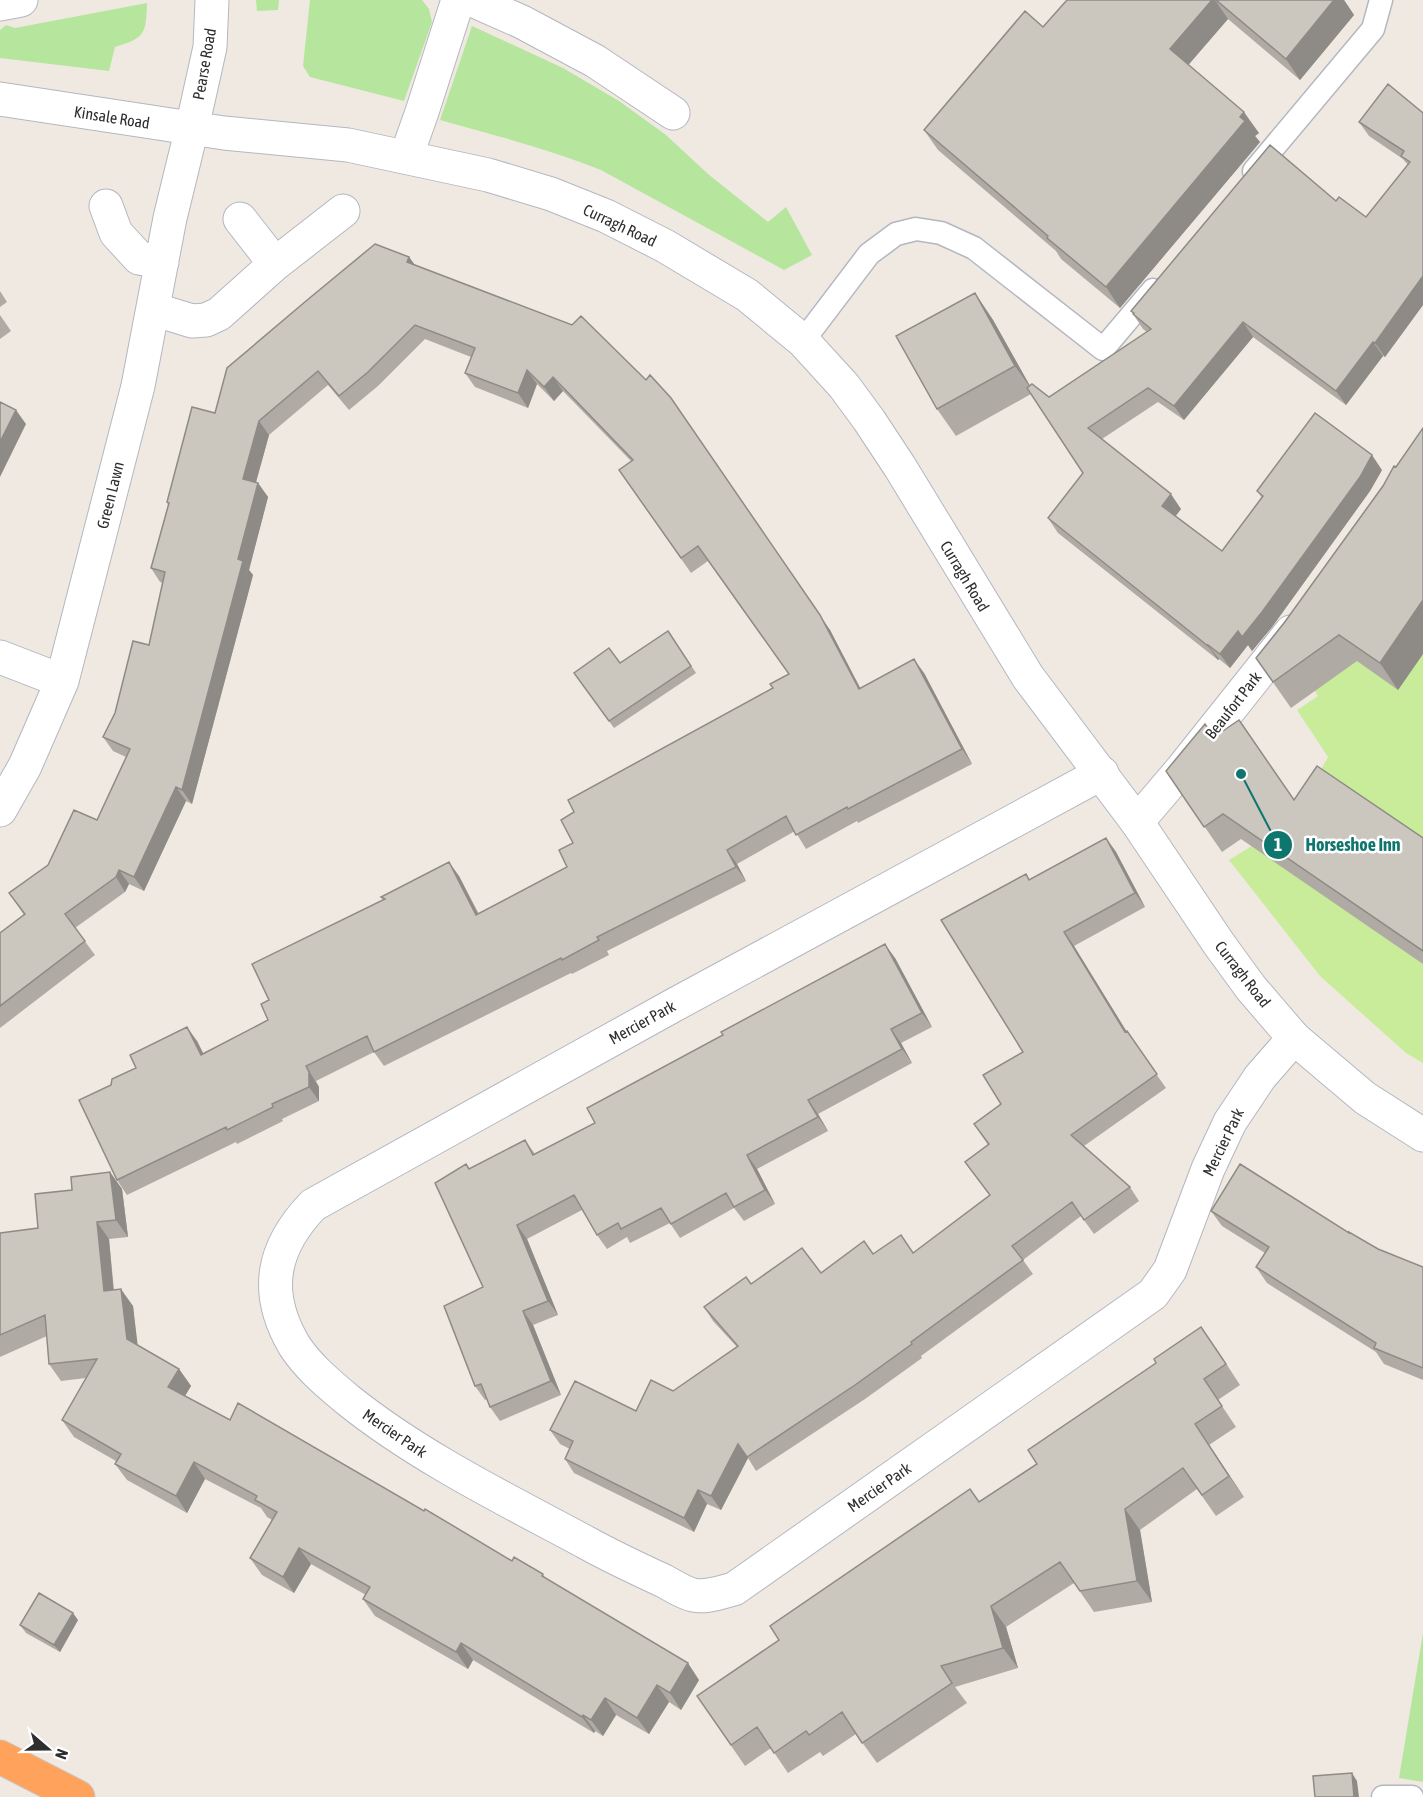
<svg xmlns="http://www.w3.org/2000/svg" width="1423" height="1797" viewBox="0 0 1423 1797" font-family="'Asap Condensed',sans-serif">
<rect width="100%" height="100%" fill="#efe9e1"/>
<path fill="#b6e59e" d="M256,0h23l-1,10 -21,1z
M310,0h112l7,9 3,13 -28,79 -94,-24 -7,-11z
M147,3c-1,31 -2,35 -32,44l-6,24 -109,-13v-28l6,-5 9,3z
M472,26l91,42 56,33 47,34 42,39 60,48 18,-15 26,48 -28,15 -183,-100c-53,-21 -107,-35 -161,-50z
M1423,1633v149l-24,-4z"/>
<path fill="#c9ec9a" d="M1423,468v595l-17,-10 -86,-77 -91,-116 63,-39 36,-64 -31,-47 21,-14 -27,-40z"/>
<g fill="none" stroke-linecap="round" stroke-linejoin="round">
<g stroke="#b4b7c1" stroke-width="25">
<path id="lane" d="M1254,171l119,-142 8,-29
M803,341l66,-87 27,-20 20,-5 25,4 33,15 129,101 50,-59
M1383,1797h29"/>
</g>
<g stroke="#b4b7c1" stroke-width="35">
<path id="street" d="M472,0l50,22 73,39 78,52
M0,4l21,-4
M406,157l16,-45 36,-112
M106,206l10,27 23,25 23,4
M240,219l35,45
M153,309l39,12 14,-1 13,-6 56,-50 68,-53
M0,657l62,24 76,-295 32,-168 22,-90
M1102,773l-428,232 -361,200c-41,43 -50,87 -19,140 14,22 35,39 54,55 71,57 159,100 239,143 25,14 51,26 77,38 9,5 20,12 29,14 13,3 28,-3 41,-6l419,-295 17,-24 38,-101 22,-47 30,-45 34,-39
M0,810l25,-44 37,-85
M1137,822l45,-53 109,-137"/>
</g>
<g stroke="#b4b7c1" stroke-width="35">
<path id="secondary" d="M0,99l224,34 124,12 140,30 63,19 55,22 59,30 82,49 56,46 41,45 25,34 31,47 128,210 109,145 82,122 32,44 43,50 71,60 58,37
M192,128l18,-81 2,-47"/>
</g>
<g stroke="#c9c9c9" stroke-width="35">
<path id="highway" d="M0,1757l78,40"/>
</g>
<use href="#lane" stroke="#fff" stroke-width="22"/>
<use href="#street" stroke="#fff" stroke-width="33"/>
<use href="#secondary" stroke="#fff" stroke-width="33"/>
<use href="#highway" stroke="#ffa35c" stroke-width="33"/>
</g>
<path fill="#afaba4" d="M1067,0h277l10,15 -54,65 -72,-61 -40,46 71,68 -4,3 5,6 -140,166 -59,-49 -5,-8 -118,-101 -14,-20 119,-103z
M1423,113v192l-38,52 -2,-1 -37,49 -93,-68 -69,83 -26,-18 -56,37 79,70 -5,7 46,35 40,-53 -5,-7 125,-21 -12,21 -98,136 -20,24 -4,-6 -18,23 -11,-9 -1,1 -160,-127 -10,-15 35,-45 -52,-79 -75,42 -19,-27 38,-116 18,27 37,66 19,11 98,-65 -4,-3 -12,-18 205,-110 30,16 42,-52 -5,-6 -34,-23 -10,-14z
M409,257l6,8 157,60 258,305 30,58 64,-15 48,91 -114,59 -1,-2 -51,28 -11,-18 -58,33 9,17 -139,70 2,4 -37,19 -1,-1 -187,93 -10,-14 -58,29 3,6v14l-37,18 1,2 -46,23 -1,-2 -109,53 -10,-15 -6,-95 86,-44 6,12 65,-33 1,-20 114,-100 -2,-3 78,-21 20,38 88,-47 6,-24 1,-31 199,-124 16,-14 -81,-113 -17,12 -72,-103 12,-9 -68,-70 -9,10 -17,-17 -9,24 -53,-21 -10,-14 6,-16 -46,-18 -47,47 -29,24 -21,-25 -59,50 -13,47 2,1 10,14 -19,73 4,5 -61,229 -6,-3 -42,90 -15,-7 -4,8 -50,36 20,27 -95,73v-95l24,-18 -15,-22 39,-28 49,-45 29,-63 -13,-6 -10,-14 46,-92 14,-62 -3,-1 -9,-14 17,-63 -1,-3 48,-89z
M0,291l7,11 -7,5z
M0,315l11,16 -11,8z
M1423,428v226l-25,36 -41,-29 -66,47 -35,-50 28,-35 112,-156z
M668,631l28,42 -82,55 -40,-55 46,-10z
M1166,771l128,29 129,38v126l-182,-125 -19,13z
M1106,838l10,14 29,55 -71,39 52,85 40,57 -82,58 46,41 9,14 -45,33 -13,-18 -58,44 10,14 -112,82 1,2 -57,41 -109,72 -8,-13 -27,52 -14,-6 -13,28 -120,-59 -9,-14 5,-10 -10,-5 -10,-14 86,-19 37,-20 64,-44 -24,-26 -9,-14 47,-23 70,-11 52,-19 40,-1 77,-57 -25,-34 23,-17 -14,-21 27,-20 22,-52 3,-178 4,6z
M895,958l37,69 -31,16 11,20 -94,51 10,17 -71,38 18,35 -31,17 -10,-13 -54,30 -10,-15 -40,20 -3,-6 -20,12 -10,-14 -15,-25 -55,29 31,76 -25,10 28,70 -61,26 -10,-14 -3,-8 -2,1 -10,-14 8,-99 -14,-118 56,-29 10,14 60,-31z
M110,1172l12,17 6,48 -19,2 5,51 19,16 4,39 42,24 12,17 -6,10 45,24 282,141 31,13 2,4 154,102 -18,30 -12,-8 -20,32 -33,-19 -13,21 -8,-5 -1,2 -121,-73 -5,9 -93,-53 -12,-17 3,-4 -55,-31 -17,29 -32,-18 -12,-17 22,-38 -5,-3 -6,-9 -56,-29 -18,34 -60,-33 -12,-16 1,-3 -42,-24 -12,-17 24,-42 -25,3 -12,-17 -2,-28 -47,21v-124l38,-5 34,-38z
M1211,1211l138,22 29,16 45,18v113l-39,-16 -8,-12 -109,-69 -11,-16 9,-14 -43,-27z
M1216,1348l24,37 -22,15 18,27 -27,18 35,52 -28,19 -19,-27 -57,41 12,72 -58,10 -20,-29 -68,44 12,41 -63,19 12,16 -90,60 -21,-29 -33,22 -3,-4 -32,21 -17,-25 -26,18 -48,-70 282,-194z
M78,1620l-18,32 -34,-19 -6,-8z"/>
<path fill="#8e8b86" d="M1212,0h3l13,19 -44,51 -14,-21z
M1334,0h10l10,15 -54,65 -14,-21z
M1244,112l15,21 -4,3 5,6 -140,166 -14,-21z
M409,257l10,14 -12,-9z
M1423,276v29l-38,52 -10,-14z
M975,293l18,27 41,73 -19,-27z
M1243,322l10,15 -69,83 -10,-14z
M1373,342l10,14 -37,49 -10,-14z
M527,370l10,14 -9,24 -10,-15z
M553,377l10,14 -9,10 -10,-14z
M671,398l159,232 38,73 -9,-14z
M16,410l10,14 -26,53v-35z
M259,421l10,14 -16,58 -10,-14z
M1372,455l10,15 -12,21 -98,136 -20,24 -4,-6 -18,23 -10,-14z
M258,483l10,14 -19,73 4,5 -61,229 -10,-14 56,-231z
M1171,494l10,15 -9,11 -10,-14z
M1423,600v54l-25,36 -18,-27z
M1208,645l11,14 -1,1 -10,-14z
M914,659l10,14 48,91 -10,-15z
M176,787l10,14 -42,90 -10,-14z
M1106,838l10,14 29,55 -10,-14z
M727,850l10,14 9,17 -10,-14z
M449,862l10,14 27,54 -10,-15z
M119,870l10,14 -4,8 -9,-15z
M1064,932l10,14 61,99 -10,-13z
M885,944l10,14 37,69 -10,-14z
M187,1027l10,14 14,28 -10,-14z
M891,1029l10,14 11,20 -10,-14z
M306,1066l13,21v14l-10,-14z
M808,1100l10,14 10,17 -10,-14z
M747,1155l10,14 18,35 -10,-14z
M110,1172l12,17 6,48 -12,-17z
M97,1222l12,17 6,69 -11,-17z
M517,1225l10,14 31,76 -10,-14z
M121,1289l12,17 6,50 -12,-17z
M523,1311l10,14 28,70 -10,-14z
M179,1369l12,17 -11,18 -12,-17z
M1195,1424l14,21 35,52 -15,-21z
M738,1444l10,14 -27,52 -10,-14z
M194,1462l11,17 -18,34 -11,-17z
M698,1490l9,14 -13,28 -10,-14z
M1125,1509l15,21 12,72 -15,-21z
M299,1548l12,16 -17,29 -11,-16z
M991,1606l15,21 12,41 -15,-20z
M73,1613l5,7 -18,32 -6,-7z
M461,1643l12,17 -5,9 -12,-17z
M688,1663l11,17 -18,30 -11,-17z
M657,1685l12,17 -20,32 -12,-16z
M605,1698l11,17 -13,21 -12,-16z
M583,1715l12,16 -1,2 -12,-16z
M1352,1773l5,8 2,16h-5z"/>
<path fill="#cbc7bf" stroke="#8e8b86" stroke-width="1.5" d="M1067,0h145l-42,49 74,63 -4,5 5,4 -139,166 -59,-49 1,-2 -124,-106 101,-119 18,16z
M1216,0h118l-48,59z
M1388,84l35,29v163l-48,67 -2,-1 -37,49 -93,-69 -69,84 -26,-18 -60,40 83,66 -9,12 60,45 41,-55 -6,-5 58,-78 57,42 -12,22 -98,135 -20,25 -4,-6 -18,23 -12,-9v1l-160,-128 35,-45 -56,-85 5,-4 17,13 102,-68 -18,-15 1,-1 -3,-2 139,-166 66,56 3,-4 27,20 44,-55 -9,-6 3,-5 -45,-29z
M375,244l34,13 -2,5 165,63 9,-9 65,64 4,-5 21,23 149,217 39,74 55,-30 48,90 -114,60 -1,-2 -51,28 -10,-19 -59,34 9,17 -139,70 2,3 -37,20 -1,-2 -187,94 -7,-16 -61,30 3,6v15l-37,17 1,3 -46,23 -1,-3 -109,53 -38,-80 32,-15 1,-6 24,-11 -6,-13 57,-28 14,28 67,-35 -7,-16 8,-4 -17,-36 133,-65 -4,-2 68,-35 27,53 91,-48 -8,-17 14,-7 -12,-23 13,-8 -6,-12 205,-112 -3,-4 19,-10 -91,-128 -17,12 -62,-88 14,-10 -80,-83 -9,10 -17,-17 -9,23 -53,-20 10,-25 -60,-23 -47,47 -29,24 -21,-25 -59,50 -16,58 15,4 -20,76 5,2 -61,229 -6,-3 -42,90 -15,-7 -3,7 -51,37 20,27 -85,65v-73l25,-19 -16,-21 39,-28 26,-55 23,10 33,-71 -27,-12 12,-24 18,-72 16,4 16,-73 -14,-4 18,-65 -2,-1 25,-95 23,6 12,-45 79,-67z
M975,293l40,73 -78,43 -41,-73z
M0,402l16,8 -16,32z
M1423,428v172l-43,63 -41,-28 -66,47 -17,-24 28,-35 99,-137 11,-20 2,1z
M668,631l23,35 -82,55 -35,-48 35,-25 11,15z
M1239,720l55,80 23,-34 106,72v113l-200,-137 -19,13 -38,-56 39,-47 9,13z
M1106,838l29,55 -71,39 61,100 2,-1 30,43 -86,61 59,52 -46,33 -12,-18 -60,44 11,14 -112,82 1,2 -57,41 -108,72 -9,-13 -27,52 -13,-6 -14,28 -119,-59 8,-18 -23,-11 25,-49 61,30 15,-31 22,11 65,-45 -34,-39 42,-30 5,7 51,-36 19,25 43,-32 9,13 28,-19 12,18 77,-58 -25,-33 24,-18 -15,-20 27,-20 -18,-29 40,-23 -82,-132 85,-46 3,6z
M885,944l37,69 -31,16 11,20 -94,51 10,17 -71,38 18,35 -31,17 -8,-14 -55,31 -10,-16 -40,21 -3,-6 -21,12 -23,-40 -57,30 31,76 -25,10 28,70 -61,26 -9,-23 -6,2 -31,-80 39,-19 -48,-104 31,-19 3,5 56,-29 8,15 62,-32 -8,-15 136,-73 -2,-3z
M1240,1164l109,69v-1l29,17 45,18v101l-49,-20 2,-5 -120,-76 13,-20 -58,-36z
M110,1172l6,48 -19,2 7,69 17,-2 6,50 52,30 -11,18 62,33 8,-17 186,108 1,-2 87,52 2,-4 29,17 -1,2 146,87 -18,30 -13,-8 -20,33 -32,-20 -14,22 -8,-5 -1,2 -121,-74 -5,9 -93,-53 7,-12 -71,-39 -16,29 -33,-19 27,-46 -22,-12 2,-4 -63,-34 -18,34 -61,-32 6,-10 -59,-34 35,-61 -48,5 -4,-49 -45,20v-102l38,-5 -3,-34 37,-4 -1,-13z
M1201,1327l25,37 -22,15 18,27 -27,18 34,52 -27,19 -19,-27 -58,41 12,72 -57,10 -20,-29 -69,44 12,42 -62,18 11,17 -90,60 -20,-31 -33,23 -3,-4 -32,22 -17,-26 -26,18 -34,-49 82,-56 -9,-14 200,-137 9,13 58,-38 -9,-14 128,-87 -2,-4z
M39,1593l34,20 -19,32 -34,-20z
M1352,1773l2,24h-39l-2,-21z"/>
<g text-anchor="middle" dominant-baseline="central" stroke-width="5" stroke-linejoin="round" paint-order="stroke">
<g font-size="16" fill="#2e2e2e" stroke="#fff">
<text transform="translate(204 64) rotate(-80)">Pearse Road</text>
<text transform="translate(112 117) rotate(9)">Kinsale Road</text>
<text transform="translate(620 225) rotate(25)">Curragh Road</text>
<text transform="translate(110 495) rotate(-76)">Green Lawn</text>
<text transform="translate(965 576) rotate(59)">Curragh Road</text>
<text transform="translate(1233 705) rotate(-52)">Beaufort Park</text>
<text transform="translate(1243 974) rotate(52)">Curragh Road</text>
<text transform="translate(642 1022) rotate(-29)">Mercier Park</text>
<text transform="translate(1223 1142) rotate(-64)">Mercier Park</text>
<text transform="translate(395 1433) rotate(34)">Mercier Park</text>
<text transform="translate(879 1487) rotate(-35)">Mercier Park</text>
</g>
</g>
<path fill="none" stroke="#0f766e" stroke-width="2" d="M1241 774L1278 845"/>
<g fill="#0f766e" stroke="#fff" stroke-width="2">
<circle cx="1241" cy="774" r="6"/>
<circle cx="1278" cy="845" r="15"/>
</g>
<g font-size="18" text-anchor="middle" font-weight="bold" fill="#fff">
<text x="1278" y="851">1</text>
</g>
<g font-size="18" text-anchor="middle" font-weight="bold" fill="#0f766e" stroke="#fff" stroke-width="5" stroke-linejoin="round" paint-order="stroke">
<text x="1353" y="851">Horseshoe Inn</text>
</g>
<g transform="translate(48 1749) rotate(110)" stroke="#ffffff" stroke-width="4.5" paint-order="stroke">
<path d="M0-4.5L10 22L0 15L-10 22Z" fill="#2e2e2e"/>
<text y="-9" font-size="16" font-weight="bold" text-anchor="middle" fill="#2e2e2e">N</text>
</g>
</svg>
